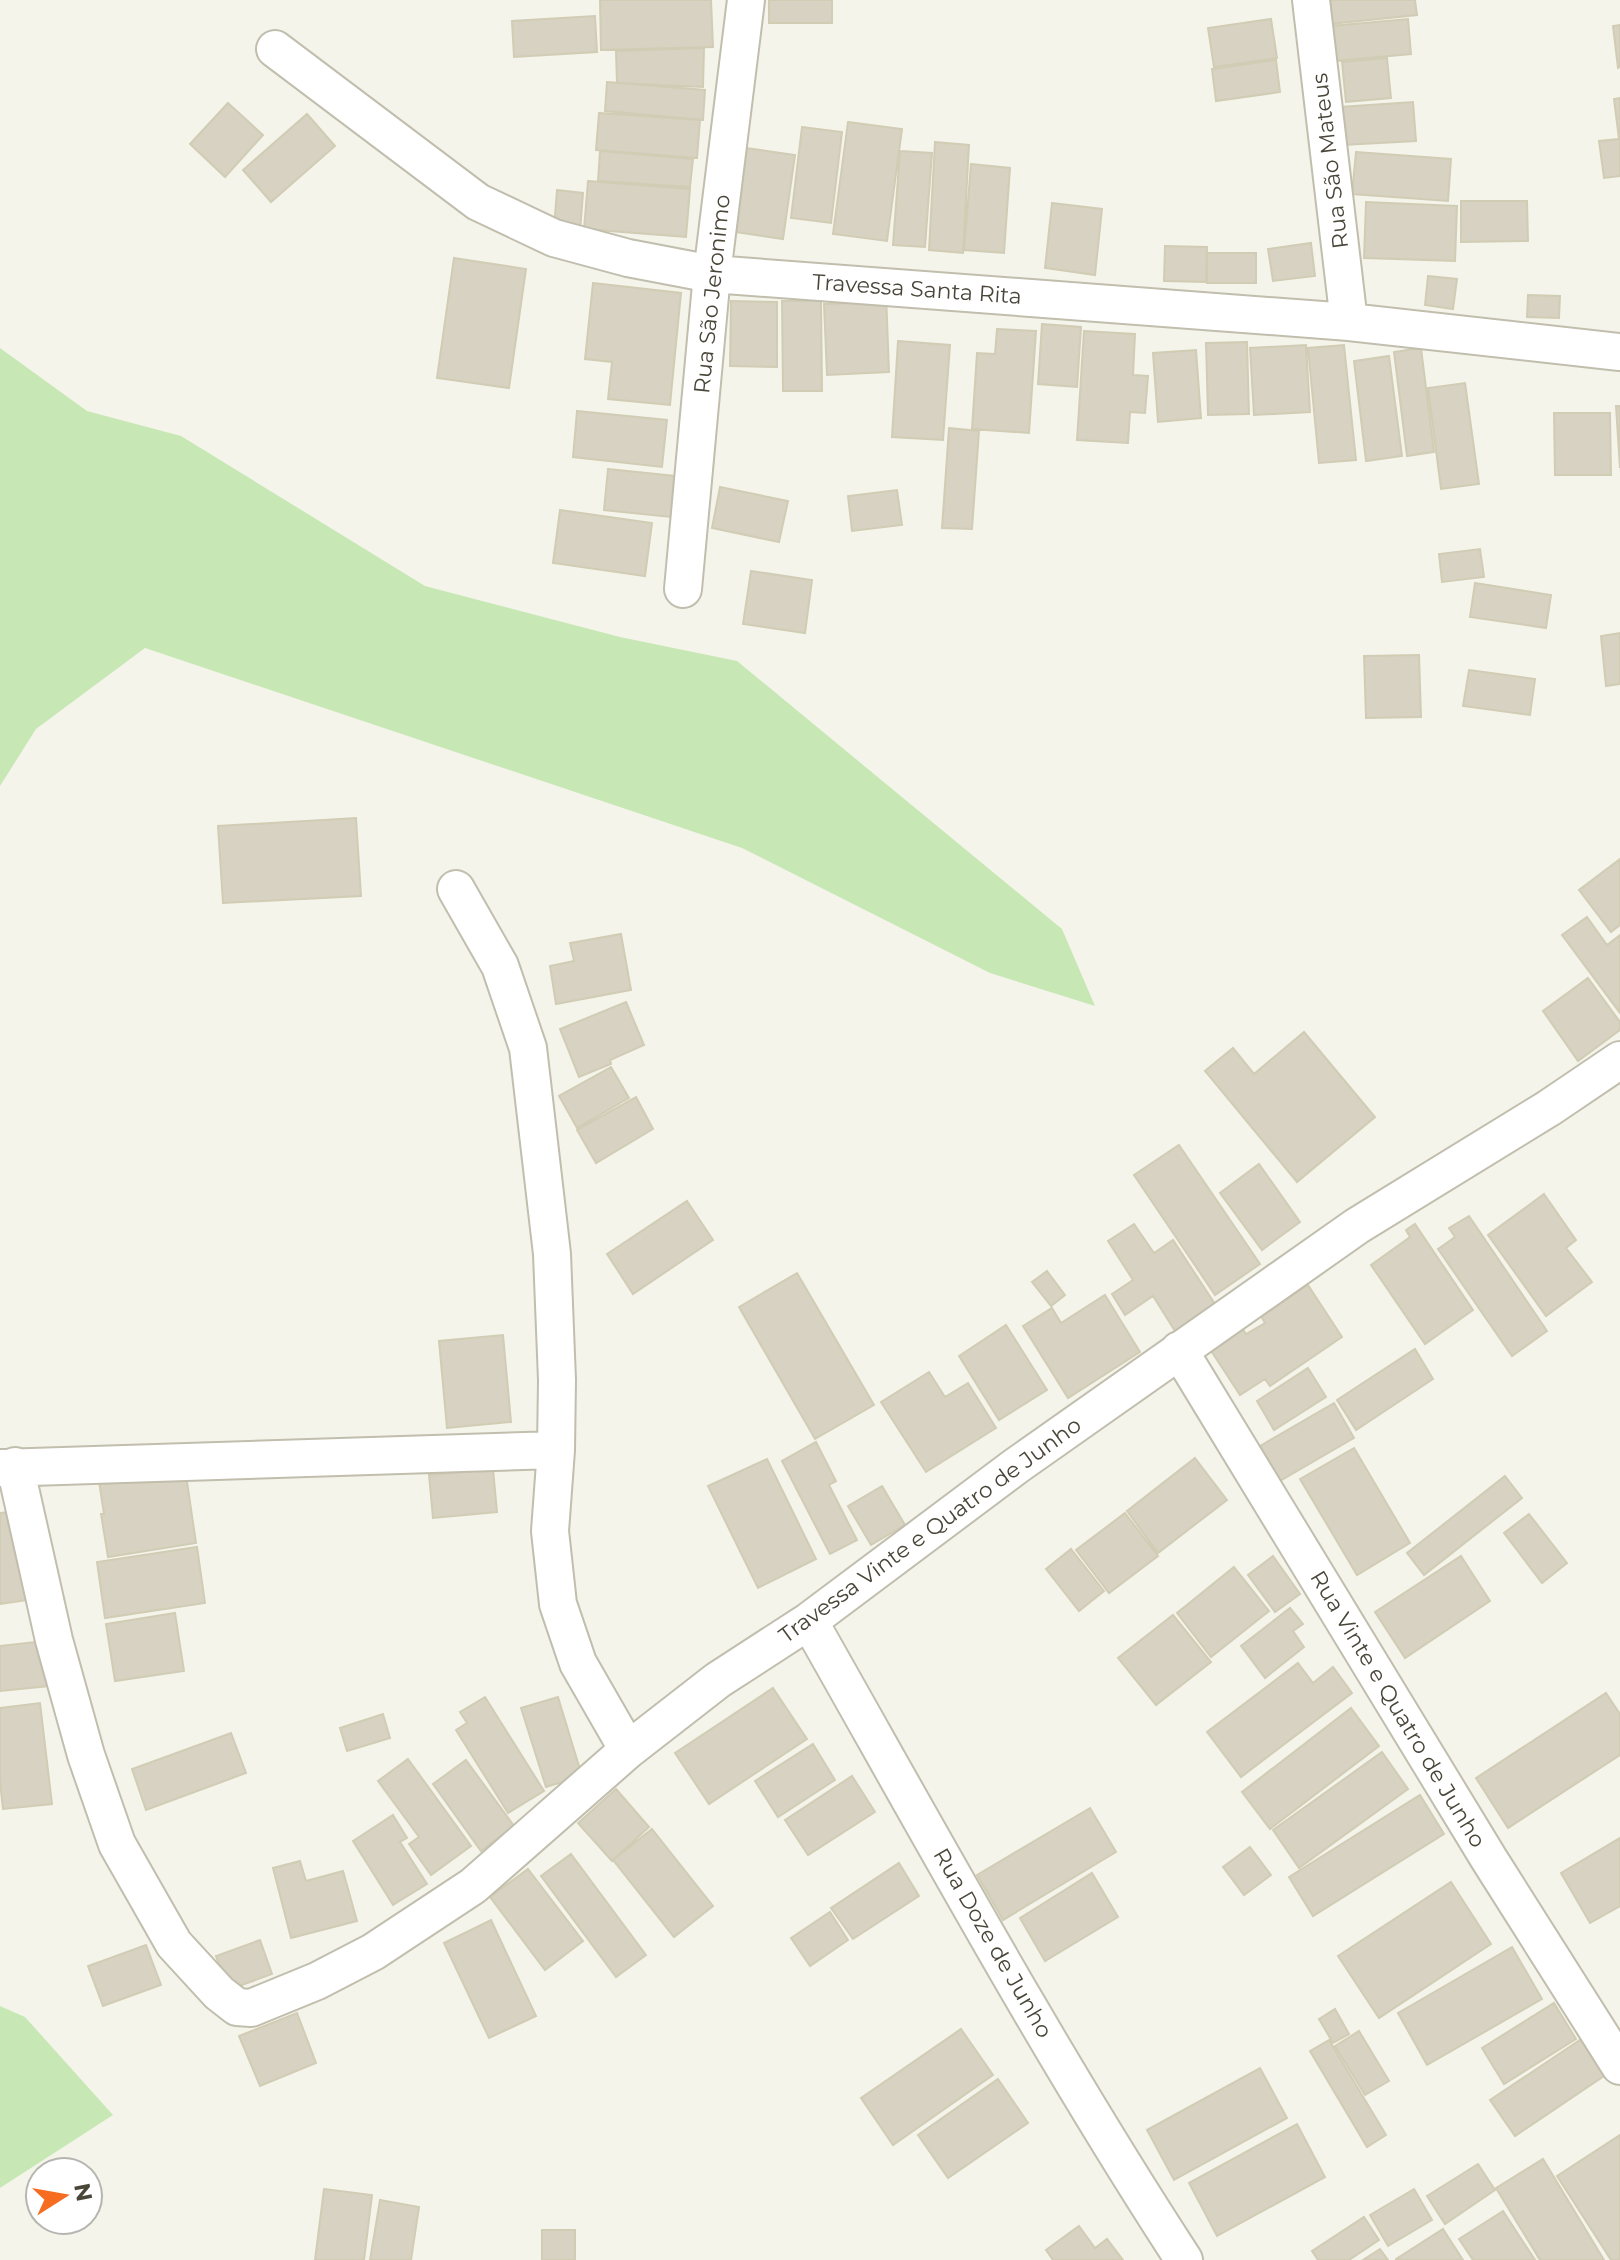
<svg xmlns="http://www.w3.org/2000/svg" width="1620" height="2260" viewBox="0 0 1620 2260" font-family="Montserrat,sans-serif">
<rect width="100%" height="100%" fill="#f5f4eb"/>
<path fill="#c7e8b5" d="M0,348l87,63 94,25 244,150 195,51 117,24 325,268 33,77 -105,-33 -248,-125 -597,-200 -109,81 -36,57z
M0,2006l25,11 88,98 -113,73z"/>
<path fill="#d7d2c1" stroke="#d1ccb4" stroke-width="2" d="M600,0h111l2,47 -112,3z
M769,0h63v23h-63z
M1328,0h87l2,15 -86,9z
M595,16l2,36 -83,5 -2,-36z
M1271,19l6,39 -63,9 -6,-39z
M1408,19l3,35 -77,7 -3,-35z
M1620,25v42l-2,1 -5,-42z
M704,48l-1,39 -86,-4 -1,-32z
M1387,58l4,40 -45,4 -4,-40z
M1276,60l4,32 -64,9 -4,-32z
M607,82l98,8 -2,30 -98,-9z
M1620,98v78l-16,2 -5,-37 20,-2 -5,-40z
M1413,102l3,39 -73,4 -3,-38z
M228,103l35,32 -38,42 -35,-33z
M599,113l101,7 -3,38 -101,-8z
M307,114l28,32 -64,56 -28,-32z
M848,122l54,7 -15,112 -54,-7z
M802,127l40,5 -11,91 -40,-5z
M935,142l34,3 -6,108 -34,-3z
M746,148l49,7 -12,84 -48,-7z
M600,151l93,8 -3,28 -92,-6z
M900,151l32,2 -7,94 -32,-2z
M1356,152l95,7 -3,42 -96,-7z
M971,164l39,4 -6,85 -40,-3z
M588,181l102,8 -4,48 -102,-8z
M557,190l26,3 -3,38 -26,-3z
M1461,201h66l1,40 -67,1z
M1366,202l91,4 -2,55 -91,-3z
M1052,203l50,6 -7,66 -50,-7z
M1311,243l4,33 -42,5 -5,-32z
M1165,246l42,1 -1,35 -42,-1z
M1207,253h49v30h-49z
M454,258l72,11 -17,119 -72,-10z
M1428,276l29,3 -4,30 -28,-4z
M593,283l88,10 -11,112 -62,-6 4,-37 -27,-3z
M886,293l3,79 -62,3 -3,-71 27,-1v-8z
M1528,295l32,1 -1,22 -32,-1z
M731,301l46,1v65l-47,-1z
M782,301h39l1,90h-39z
M1042,324l39,3 -4,60 -39,-3z
M997,329l39,2 -7,102 -57,-4 5,-76 18,1z
M1084,331l51,3 -2,41 15,1 -3,37 -15,-1 -2,31 -51,-3z
M898,341l52,4 -7,95 -51,-3z
M1247,342l2,72 -41,1 -2,-72z
M1306,345l4,67 -56,3 -4,-67z
M1344,345l12,115 -37,3 -11,-115z
M1421,348l13,104 -27,4 -13,-104z
M1196,350l5,68 -43,4 -5,-69z
M1389,356l13,100 -36,5 -12,-100z
M1465,383l14,101 -38,5 -13,-101z
M1616,406h4v62z
M577,411l90,9 -5,47 -89,-10z
M1554,413h56l1,62h-56z
M949,428l30,3 -7,98 -30,-1z
M608,469l67,7 -4,41 -67,-7z
M720,487l68,14 -9,41 -67,-14z
M897,490l5,35 -50,6 -4,-35z
M560,510l92,13 -7,53 -92,-13z
M1480,549l4,28 -42,5 -3,-28z
M751,571l61,9 -7,53 -62,-9z
M1475,583l76,12 -5,33 -76,-11z
M1620,633v51l-14,2 -5,-50z
M1419,655l2,62 -55,1 -2,-62z
M1469,670l66,9 -5,36 -67,-9z
M356,818l5,78 -138,7 -5,-77z
M1620,859v66l-9,7 -32,-42z
M1587,917l20,28 13,-10v78l-58,-78z
M621,934l10,56 -75,14 -6,-38 24,-5 -4,-18z
M1588,978l32,44v8l-42,31 -35,-50z
M626,1002l18,43 -34,15 1,4 -32,13 -19,-48z
M1304,1032l71,85 -78,65 -92,-111 28,-23 21,26z
M611,1067l18,31 -52,30 -18,-32z
M636,1097l17,32 -57,34 -19,-33z
M1179,1145l81,119 -45,31 -81,-120z
M1259,1164l41,58 -38,28 -42,-57z
M1544,1194l32,46 -10,8 26,34 -46,34 -58,-81z
M687,1201l26,39 -80,54 -26,-40z
M1469,1216l78,115 -35,25 -74,-107 17,-12 -6,-9z
M1134,1224l20,29 19,-13 42,64 -40,27 -22,-35 -28,19 -13,-21 21,-14 -25,-39z
M1415,1224l58,86 -48,34 -54,-79 39,-28 -4,-7z
M1047,1271l18,24 -14,11 -19,-24z
M797,1273l77,132 -59,34 -76,-132z
M1308,1285l34,52 -72,49 -5,-7 -25,16 -30,-46 32,-21 4,6 19,-11 -4,-7z
M1105,1295l35,57 -72,46 -45,-72 29,-18 9,15z
M1006,1325l41,65 -48,30 -40,-64z
M503,1335l8,87 -64,6 -8,-87z
M1415,1349l18,30 -77,51 -19,-30z
M1308,1368l18,29 -52,33 -17,-29z
M929,1372l16,25 23,-14 28,45 -70,44 -45,-70z
M1334,1403l20,35 -74,43 -20,-35z
M816,1442l20,39 -7,4 28,55 -27,14 -48,-93z
M1354,1448l56,95 -53,32 -57,-96z
M1195,1458l32,42 -69,53 -31,-42z
M767,1459l49,100 -58,29 -50,-102z
M185,1468l11,75 -88,14 -7,-43h3l-5,-33z
M493,1469l4,43 -64,6 -4,-43z
M1505,1476l17,22 -98,77 -17,-22z
M882,1486l23,39 -34,20 -23,-39z
M16,1511l12,89 -28,4v-91z
M1125,1513l33,43 -49,37 -33,-43z
M1529,1514l38,49 -25,20 -38,-50z
M197,1547l8,56 -100,15 -8,-56z
M1071,1549l33,42 -25,20 -33,-42z
M1273,1556l27,38 -25,18 -27,-37z
M1461,1556l29,45 -85,57 -30,-46z
M1234,1567l35,44 -58,46 -34,-44z
M1290,1608l13,16 -10,7 11,16 -39,31 -24,-32z
M175,1613l9,58 -69,10 -9,-57z
M1173,1615l38,47 -55,43 -38,-47z
M44,1641l5,45 -49,5v-45z
M1298,1663l15,20 20,-16 19,26 -111,84 -34,-45z
M773,1688l34,51 -98,65 -34,-51z
M1606,1693l14,21v41l-112,73 -32,-50z
M485,1697l59,94 -36,22 -52,-83 11,-7 -7,-11z
M558,1697l24,79 -36,11 -25,-79z
M40,1703l12,101 -49,5 -3,-27v-74z
M1351,1708l28,38 -109,83 -28,-37z
M383,1714l7,24 -43,13 -7,-23z
M231,1733l15,40 -100,37 -14,-41z
M813,1744l22,36 -57,37 -23,-36z
M1382,1752l26,37 -109,79 -26,-38z
M408,1759l63,87 -40,29 -22,-31 10,-7 -41,-56z
M466,1760l48,66 -33,25 -48,-67z
M852,1776l23,36 -67,43 -23,-35z
M616,1789l33,38 -37,34 -34,-38z
M1420,1795l24,39 -131,82 -24,-39z
M1090,1808l26,44 -113,68 -26,-45z
M393,1815l14,23 -7,4 27,42 -34,21 -40,-64z
M652,1829l61,77 -39,31 -61,-77z
M1620,1838v68l-30,17 -29,-50z
M1250,1847l21,28 -27,20 -21,-28z
M571,1854l75,101 -30,22 -75,-101z
M300,1861l6,20 37,-10 14,50 -66,17 -18,-70z
M899,1863l20,33 -66,43 -22,-31z
M528,1869l55,72 -38,29 -55,-73z
M1092,1873l26,44 -73,44 -25,-43z
M1451,1882l40,62 -112,74 -41,-62z
M830,1912l18,28 -38,26 -19,-28z
M491,1920l45,96 -47,22 -45,-95z
M260,1940l12,34 -44,16 -12,-34z
M146,1945l15,40 -58,21 -15,-40z
M1512,1947l30,52 -115,66 -29,-52z
M1554,2003l22,36 -72,45 -22,-36z
M1335,2009l14,25 -16,9 -14,-24z
M297,2013l19,50 -56,23 -21,-50z
M961,2029l32,46 -100,70 -32,-47z
M1359,2031l30,50 -24,14 -30,-49z
M1583,2038l24,36 -92,62 -25,-36z
M1329,2040l57,95 -19,12 -57,-96z
M1260,2068l27,50 -113,62 -27,-50z
M998,2079l30,44 -80,55 -30,-43z
M1297,2124l28,53 -108,59 -28,-53z
M1620,2135v125h-9l-54,-84z
M1543,2159l61,101h-64l-44,-72z
M1478,2164l17,26 -50,34 -18,-28z
M324,2189l48,6 -8,65h-49z
M1414,2189l18,31 -44,26 -18,-31z
M380,2200l39,7 -8,53h-41z
M1503,2211l32,49h-62l-14,-21z
M1364,2217l15,23 -30,20h-31l-6,-9z
M1079,2226l16,22 12,-9 16,21h-70l-7,-10z
M1443,2229l20,31h-67v-1z
M542,2230h33v30h-33z
M1380,2249l8,11h-25z"/>
<g fill="none" stroke-linecap="round" stroke-linejoin="round">
<g stroke="#c1bead" stroke-width="40">
<path id="street" d="M1311,0l38,322
M275,49l203,153 76,36 74,20 84,16 637,48 271,30
M683,589l29,-315 34,-274
M456,889l44,77 28,82 24,206 5,126 -1,70 -6,81 8,73 20,59 50,87
M1179,1350l310,509 131,207
M15,1466l39,174 32,115 31,89 57,100 45,49 18,14 14,1 66,-27 56,-29 100,-66 155,-136 90,-70 91,-59 207,-155 341,-240 192,-118 71,-48
M0,1468l556,-18
M809,1621c122,215 240,432 375,639"/>
</g>
<use href="#street" stroke="#fff" stroke-width="36"/>
</g>
<g text-anchor="middle" dominant-baseline="central" stroke-width="8" stroke-linejoin="round" paint-order="stroke">
<g font-size="22" fill="#494639" stroke="#fff">
<text transform="translate(1330 161) rotate(-97)">Rua São Mateus</text>
<text transform="translate(917 289) rotate(4)">Travessa Santa Rita</text>
<text transform="translate(712 294) rotate(-84)">Rua São Jeronimo</text>
<text transform="translate(930 1530) rotate(-36)">Travessa Vinte e Quatro de Junho</text>
<text transform="translate(1398 1709) rotate(59)">Rua Vinte e Quatro de Junho</text>
<text transform="translate(993 1943) rotate(60)">Rua Doze de Junho</text>
</g>
</g>
<g transform="translate(64 2196) rotate(79)"><circle r="38" fill="#ffffff" stroke="#b6b5b0" stroke-width="2"/>
<path d="M0-6L14 30L0 20L-14 30Z" fill="#f66d22"/>
<text y="-12" font-size="22" font-weight="bold" text-anchor="middle" fill="#494639">N</text>
</g>
</svg>
